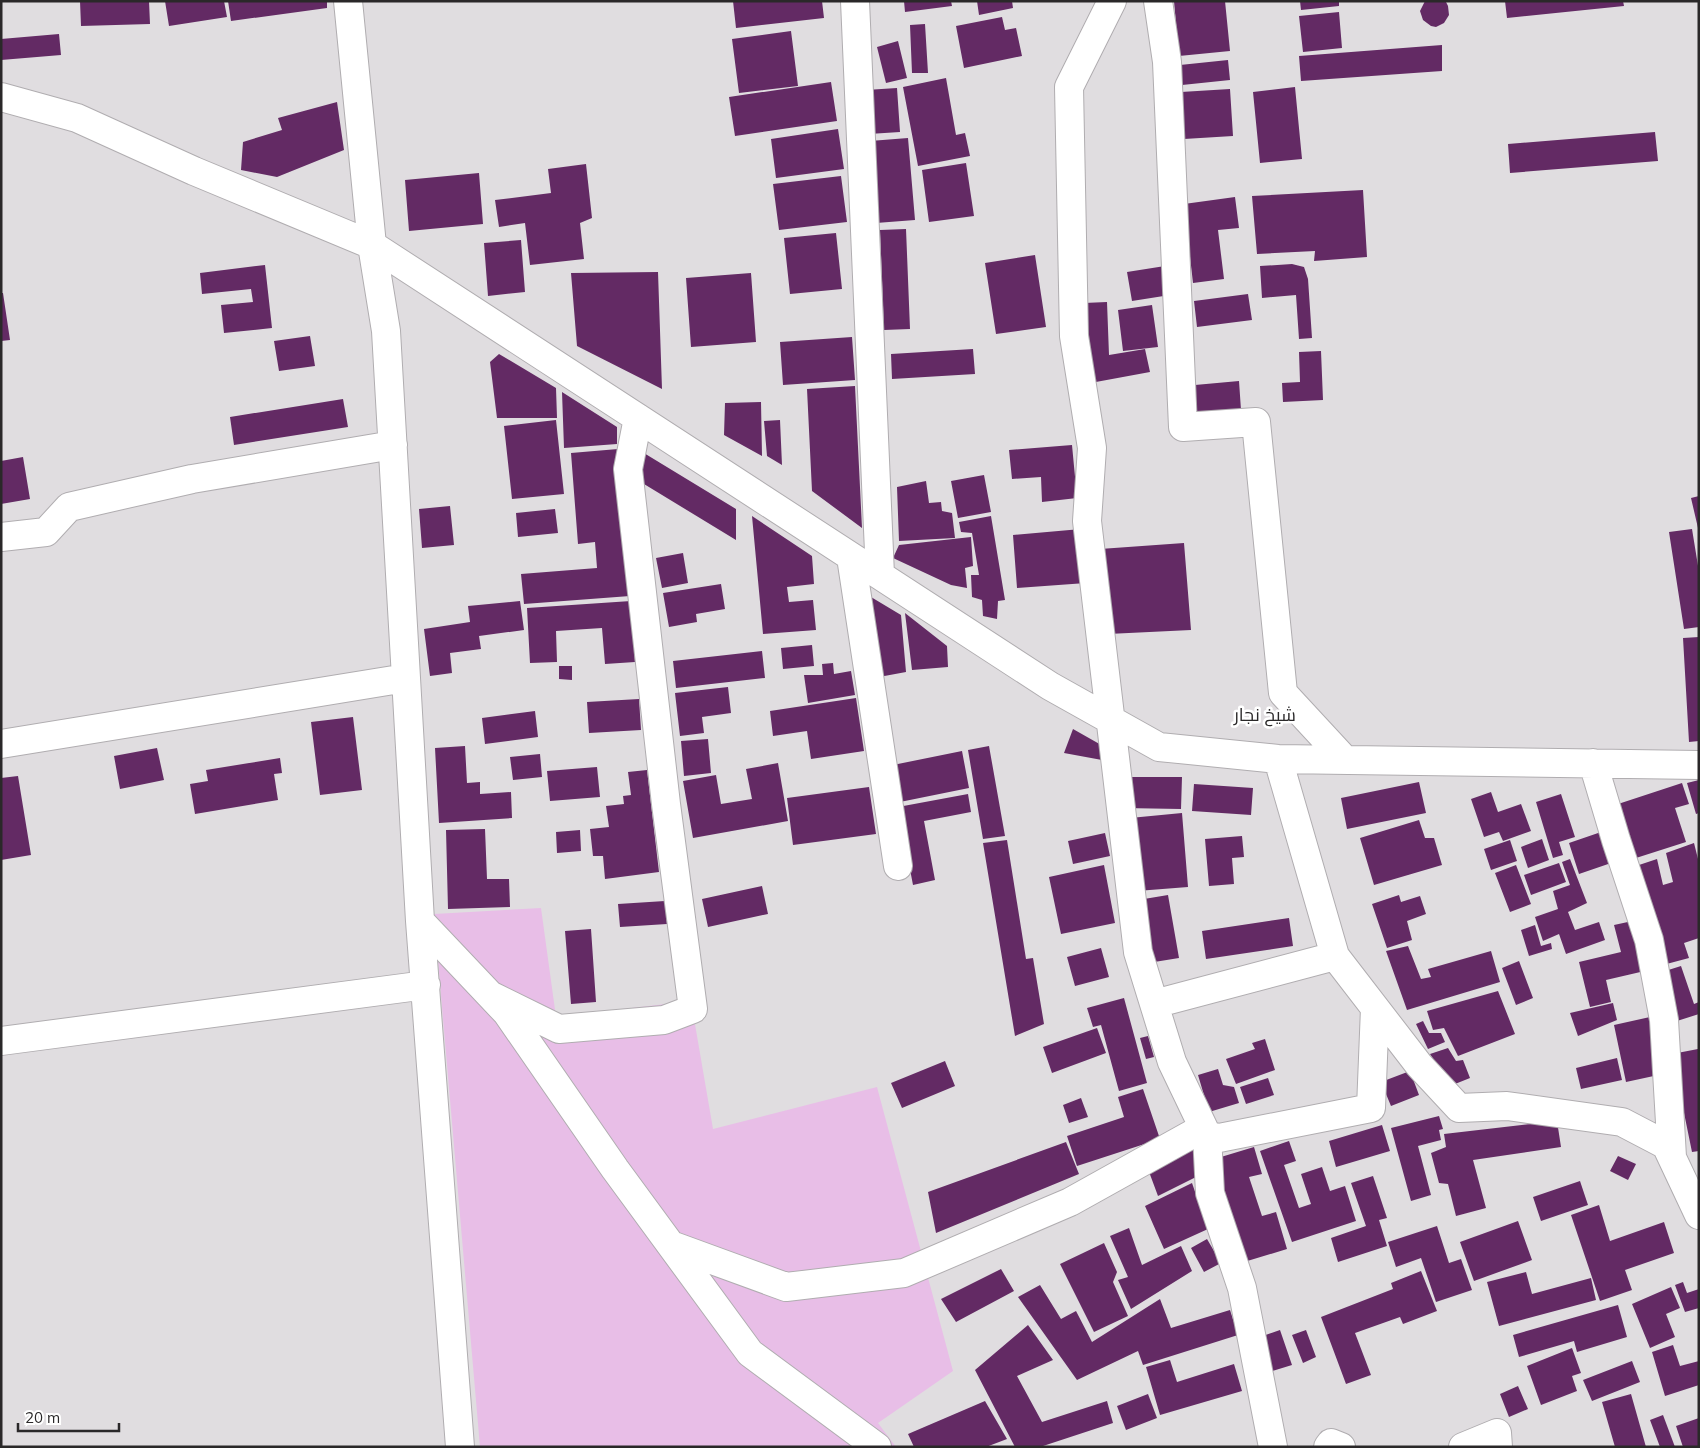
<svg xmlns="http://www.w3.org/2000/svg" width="1700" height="1448" viewBox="0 0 1700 1448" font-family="Mulish,Cairo,sans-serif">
<rect width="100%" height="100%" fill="#e0dde0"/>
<path fill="#e8bee7" d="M541,908l15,109 135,-16 22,128 164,-42 76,284 -75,52 18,24h-416l-46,-533z"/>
<path fill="#632a64" d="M80,1h69l1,23 -69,2z
M165,1h59l3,16 -58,9z
M228,1h99v7l-96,13z
M733,1h89l2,17 -88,10z
M904,1h47l1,5 -47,6z
M977,1h35l1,7 -34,7z
M1174,1h51l5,50 -51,5z
M1300,1h39v5l-38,4z
M1425,1l21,1 2,4 1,9 -5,8 -8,4 -5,-1 -8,-6 -3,-9z
M1505,1h118l1,5 -117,12z
M1339,12l3,36 -39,4 -4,-36z
M1002,17l3,13 11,-2 6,28 -58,12 -8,-42z
M925,24l3,49h-16l-2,-48z
M791,31l7,55 -59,7 -7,-54z
M59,34l2,21 -60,5v-21z
M898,41l9,37 -21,5 -9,-36z
M1442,45v26l-141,10 -2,-25z
M1228,60l2,20 -48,5 -2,-20z
M946,78l10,57 9,-2 5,23 -52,10 -15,-79z
M831,82l6,39 -102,15 -6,-39z
M1295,87l7,72 -42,4 -7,-71z
M897,88l3,44 -31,2 -3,-44z
M1230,89l3,47 -49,3 -3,-47z
M337,102l7,48 -67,27 -36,-7 2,-28 39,-12 -4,-12z
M838,129l6,40 -68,9 -5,-39z
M1655,132l3,29 -148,12 -2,-29z
M908,138l7,82 -39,3 -6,-82z
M966,163l8,53 -45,6 -7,-52z
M586,164l6,54 -12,5 4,36 -54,6 -5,-42 -26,4 -4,-27 56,-7 -3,-24z
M479,173l4,51 -74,7 -4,-51z
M841,176l6,46 -68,8 -6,-46z
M1363,190l4,67 -53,4 1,-10 -58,3 -5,-58z
M1235,197l4,31 -21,2 6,49 -31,4 -9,-79z
M906,229l4,100 -26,1 -4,-100z
M836,233l6,56 -52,5 -6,-56z
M521,240l4,52 -37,4 -4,-53z
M1035,255l11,72 -50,7 -11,-71z
M1292,264l12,3 4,12 4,59 -13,1 -3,-44 -34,3 -2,-32z
M265,265l7,63 -48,5 -3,-28 32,-3 -2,-13 -49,5 -2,-21z
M1165,266l5,29 -38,6 -5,-29z
M658,272l4,117 -85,-43 -6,-73z
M751,273l5,69 -65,5 -5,-69z
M1,293h2l7,47 -9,1z
M1248,294l4,26 -55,7 -3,-26z
M1107,302l2,53 36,-6 5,23 -65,12 -1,-81z
M1152,305l6,42 -35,4 -5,-41z
M310,336l5,30 -36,5 -5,-30z
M852,337l3,43 -72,5 -3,-43z
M973,349l2,25 -83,5 -1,-25z
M1321,351l2,49 -40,2 -1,-19 18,-1 -1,-30z
M499,354l57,34 1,30h-60l-7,-56z
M1239,381l2,29 -44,3 -2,-28z
M855,386l7,142 -50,-37 -5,-102z
M562,392l55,35v17l-53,4z
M343,399l5,28 -114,18 -4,-28z
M761,402l1,54 -38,-21 1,-32z
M556,420l8,74 -52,5 -8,-73z
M780,420l2,45 -15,-9 -3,-35z
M1072,445l5,53 -35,4 -1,-25 -29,2 -3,-29z
M634,447l102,62v31l-92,-56z
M618,449l12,147 -106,8 -3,-30 76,-6 -2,-26 -17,2 -7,-91z
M23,457l7,42 -29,5v-43z
M984,475l7,37 -33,6 -7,-37z
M926,481l3,22 12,-1 1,9 10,2 3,25 -56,3 -2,-54z
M1699,496v32h-1l-7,-30z
M450,506l4,39 -32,3 -3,-39z
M555,509l3,24 -40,4 -2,-24z
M752,516l60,40 2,28 -27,3 2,15 24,-2 3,30 -53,4z
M991,516l14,84 -7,1 -1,18 -14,-3 -1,-16 -10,-3 -1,-22h8l-7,-42 -11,-1 -2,-10z
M1081,529l5,54 -69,5 -4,-53z
M1692,529l7,43v55l-15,2 -15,-97z
M971,537l2,29 -8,2 2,20 -16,-3 -58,-27 6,-13z
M1184,543l7,87 -83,4 -8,-85z
M683,553l5,30 -26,5 -6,-30z
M721,584l4,25 -29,5 1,8 -28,5 -6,-34z
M871,597l30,18 5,57 -27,5z
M520,601l4,29 -45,6 2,13 -31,4 2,20 -22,3 -6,-47 46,-7 -2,-16z
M631,601l4,61 -30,2 -3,-36 -46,3 1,31 -27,1 -3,-55z
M905,613l42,33 1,21 -36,3z
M1699,637v104l-10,1 -6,-104z
M812,645l2,21 -31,3 -2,-21z
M762,651l3,27 -89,10 -3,-27z
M833,663l1,11 17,-3 4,24 -47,8 -4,-28h19l-1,-11z
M559,666h13v14l-13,-1z
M728,687l3,26 -29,4 2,16 -24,3 -5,-43z
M856,698l8,53 -53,8 -4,-28 -34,5 -3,-25z
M639,699l2,31 -52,3 -2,-31z
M535,711l3,26 -53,7 -3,-26z
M353,717l9,73 -42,5 -9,-73z
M1073,729l30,17 -1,14 -38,-7z
M708,739l3,34 -27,3 -3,-35z
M465,746l2,37 13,-1v12l31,-2 1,26 -73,5 -4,-75z
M989,746l16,90 -22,3 -15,-89z
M157,748l7,32 -44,9 -6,-33z
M962,751l7,37 -74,15 -7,-37z
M540,754l2,23 -29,3 -3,-23z
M280,758l2,15 -8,1 4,26 -83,14 -5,-30 18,-3 -2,-11z
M778,763l10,58 -95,17 -10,-57 33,-6 5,29 31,-5 -6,-30z
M597,767l3,30 -50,4 -3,-30z
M647,770l12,102 -54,7 -2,-23h-10l-3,-27 19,-2 -3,-21 18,-2 -1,-8 8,-1 -3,-23z
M18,776l13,79 -30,5v-82z
M1123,777h59l-1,32 -58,-1z
M1699,780v33l-3,1 -9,-31z
M1419,782l7,31 -79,16 -6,-31z
M1682,783l7,21 -14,4 11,34 -50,16 -7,-22 -7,2 -10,-32z
M1194,784l59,4 -2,27 -59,-4z
M869,787l7,47 -83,11 -6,-47z
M1491,792l7,20 23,-8 10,27 -28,10 -4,-9 -15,5 -13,-38z
M968,794l3,18 -47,9 11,59 -22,5 -15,-78z
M1561,794l14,43 -16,5 4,13 -10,3 -17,-56z
M1182,813l6,74 -51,4 -7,-73z
M1419,820l6,18h9l8,27 -68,20 -14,-47z
M485,829l2,50h22l1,28 -62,2 -2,-79z
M580,830l1,21 -24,2 -1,-21z
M1604,831l10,31 -35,12 -10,-31z
M1105,833l5,23 -37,8 -5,-23z
M1242,836l2,21 -12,1 2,26 -25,2 -4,-47z
M1542,839l7,21 -21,8 -7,-21z
M1007,840l19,119 7,-1 11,66 -29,12 -32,-193z
M1510,840l7,21 -26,9 -7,-21z
M1694,843l5,20v75l-15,5 5,15 -30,8 -26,-99 24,-8 6,26 10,-3 -7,-29z
M1570,859l17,44 -19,9 7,18 24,-8 6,18 -39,14 -7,-20 -16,7 -8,-24 23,-8 -5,-18 17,-6 -8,-23z
M1559,863l7,19 -35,13 -7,-20z
M1104,865l11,58 -54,11 -12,-57z
M1516,865l15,39 -21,8 -15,-39z
M762,886l6,28 -60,13 -6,-28z
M1168,895l11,63 -31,5 -10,-63z
M1399,895l2,7 19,-6 6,18 -19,7 5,19 -25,8 -15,-44z
M665,901l2,23 -47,3 -2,-23z
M1289,918l4,28 -87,13 -4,-28z
M1637,920l12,50 -43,10 5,22 -21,5 -11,-45 42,-10 -7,-27z
M1535,925l6,21 10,-3 1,6 -23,7 -8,-26z
M591,929l5,73 -25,2 -6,-73z
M1408,946l13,33 10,-2 -3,-8 63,-18 9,31 -93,28 -21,-59z
M1101,948l8,29 -34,9 -8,-29z
M1519,961l14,37 -17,7 -14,-37z
M1681,966l13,38 5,-2v12l-22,7 -15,-49z
M1498,991l17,43 -57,22 -14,-28 -11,2 -6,-19z
M1124,998l23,85 -28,8 -18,-66 -8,2 -6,-19z
M1613,1003l4,17 -39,16 -8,-23z
M1650,1017l13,57 -37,8 -12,-57z
M1423,1021l6,12h12l4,9 -17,7 -12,-25z
M1097,1028l9,25 -54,20 -9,-26z
M1148,1036l6,21 -8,2 -6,-21z
M1265,1039l10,31 -39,14 -10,-25 29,-10 -3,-6z
M1448,1048l8,13 7,-1 7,18 -20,8 -20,-32z
M1698,1049l1,102 -7,1 -20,-98z
M1617,1058l5,22 -41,9 -5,-21z
M945,1061l10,25 -53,22 -11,-25z
M1218,1069l5,16 11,2 5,16 -30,9 -11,-37z
M1410,1071l9,24 -28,11 -10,-24z
M1268,1078l6,17 -28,9 -6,-17z
M1143,1089l17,50 -83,27 -10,-30 57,-19 -6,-20z
M1081,1098l7,19 -19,6 -6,-18z
M1439,1116l4,13 -4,1 2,10 -23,6 13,49 -20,6 -20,-73z
M1557,1121l4,26 -88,13 13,48 -30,8 -8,-32 -9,-1 -8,-30 15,-6 -2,-13z
M1382,1125l8,26 -54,16 -7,-26z
M1289,1141l7,20 -12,4 15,43 12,-4 -10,-30 21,-7 8,24 15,-5 11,35 -64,21 -32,-91z
M1066,1142l13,32 -143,59 -8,-41z
M1254,1147l8,27 -13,3 13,39 14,-4 11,37 -43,13 -33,-102z
M1195,1148l7,26 -44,22 -13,-35z
M1618,1156l18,8 -8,16 -18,-9z
M1373,1176l14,42 -8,2 8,26 -49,16 -7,-24 35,-12 -15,-43z
M1580,1181l8,24 -47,16 -8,-24z
M1192,1183l16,46 -44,20 -19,-43z
M1599,1205l11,36 54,-19 10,31 -49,17 7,20 -32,11 -29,-86z
M1518,1221l14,39 -58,21 -14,-39z
M1437,1226l12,37 12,-4 11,31 -36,12 -15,-44 -25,9 -8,-25z
M1129,1228l13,37 39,-19 11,25 -61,38 -13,-29 10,-3 -18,-41z
M1207,1239l14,24 -17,9 -13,-24z
M1104,1243l13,29 -4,10 15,34 -34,16 -34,-68z
M1001,1269l13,22 -58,31 -15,-23z
M1421,1271l16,40 -34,13 -3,-7 -45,16 16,42 -25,9 -25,-67 72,-28 -2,-6z
M1526,1272l6,22 59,-16 5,22 -97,26 -12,-44z
M1683,1282l4,11 12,-4v19l-14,4 -10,-27z
M1040,1285l21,34 15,-8 16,31 68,-43 11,29 59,-18 8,25 -95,30 -5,-14 -61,29 -59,-83z
M1671,1287l9,21 -14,6 9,23 -25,11 -18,-44z
M1618,1305l9,32 -50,15 -3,-11 -55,16 -6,-22z
M1028,1325l25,35 -36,16 25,46 65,-21 6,22 -73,24h-25l-40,-77z
M1280,1330l12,35 -23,7 -12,-34z
M1306,1330l10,27 -13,6 -11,-28z
M1673,1345l7,21 19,-5v24l-34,11 -13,-44z
M1572,1348l9,25 -9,3 5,15 -36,14 -14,-39z
M1170,1360l7,22 57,-18 8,27 -82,24 -14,-48z
M1632,1361l8,21 -48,19 -9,-21z
M1518,1386l10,23 -19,8 -9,-23z
M1148,1394l9,24 -31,12 -9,-24z
M1631,1394l15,53h-31l-13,-45z
M985,1401l22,38 -21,8h-72l-6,-13z
M1663,1415l12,32h-15l-10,-27z
M1699,1418v29h-16l-7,-21z"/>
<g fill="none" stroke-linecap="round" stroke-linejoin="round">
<g stroke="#b0adb0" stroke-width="30">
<path id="street" d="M348,1l24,244 14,86 34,590 40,526
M855,1l25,574
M1112,1l-43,86 5,249 18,112 -5,73 51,431 34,110 35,73 3,58 32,95 31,159
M1158,1l9,61 16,365 73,-5 27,271 62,67
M1,97l76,21 117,53 178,74 678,441 109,61 119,12 421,6
M1,537l45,-5 23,-25 123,-28 201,-34
M851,557l47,309
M1,744l405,-66
M1278,759l57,197 84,109 40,43 48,-2 115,16 44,23 33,70
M1593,763l23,77 33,100 15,80 8,137
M420,921l87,92 108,156 135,184 127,94
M490,995l69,34 105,-9 29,-11 -27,-205 -38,-335 10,-51
M1154,1004l181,-48
M1,1041l425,-56
M671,1245l115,42 118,-14 166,-71 124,-69 25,5 152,-30 4,-100
M1328,1447l3,-4 10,4
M1463,1447l34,-14 1,14"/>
</g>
<use href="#street" stroke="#fff" stroke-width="28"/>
</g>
<g text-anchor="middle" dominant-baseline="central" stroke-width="5" stroke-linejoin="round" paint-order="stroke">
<g font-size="18" fill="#2a2829" stroke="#fff">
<text x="1265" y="714">شيخ نجار</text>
</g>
</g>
<rect width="1700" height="1448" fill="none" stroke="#2a2829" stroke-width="5"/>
<path d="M18 1423v8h101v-8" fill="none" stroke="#2a2829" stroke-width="2.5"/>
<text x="25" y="1423" font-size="15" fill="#2a2829" stroke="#ffffff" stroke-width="4" paint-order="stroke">20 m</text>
</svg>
